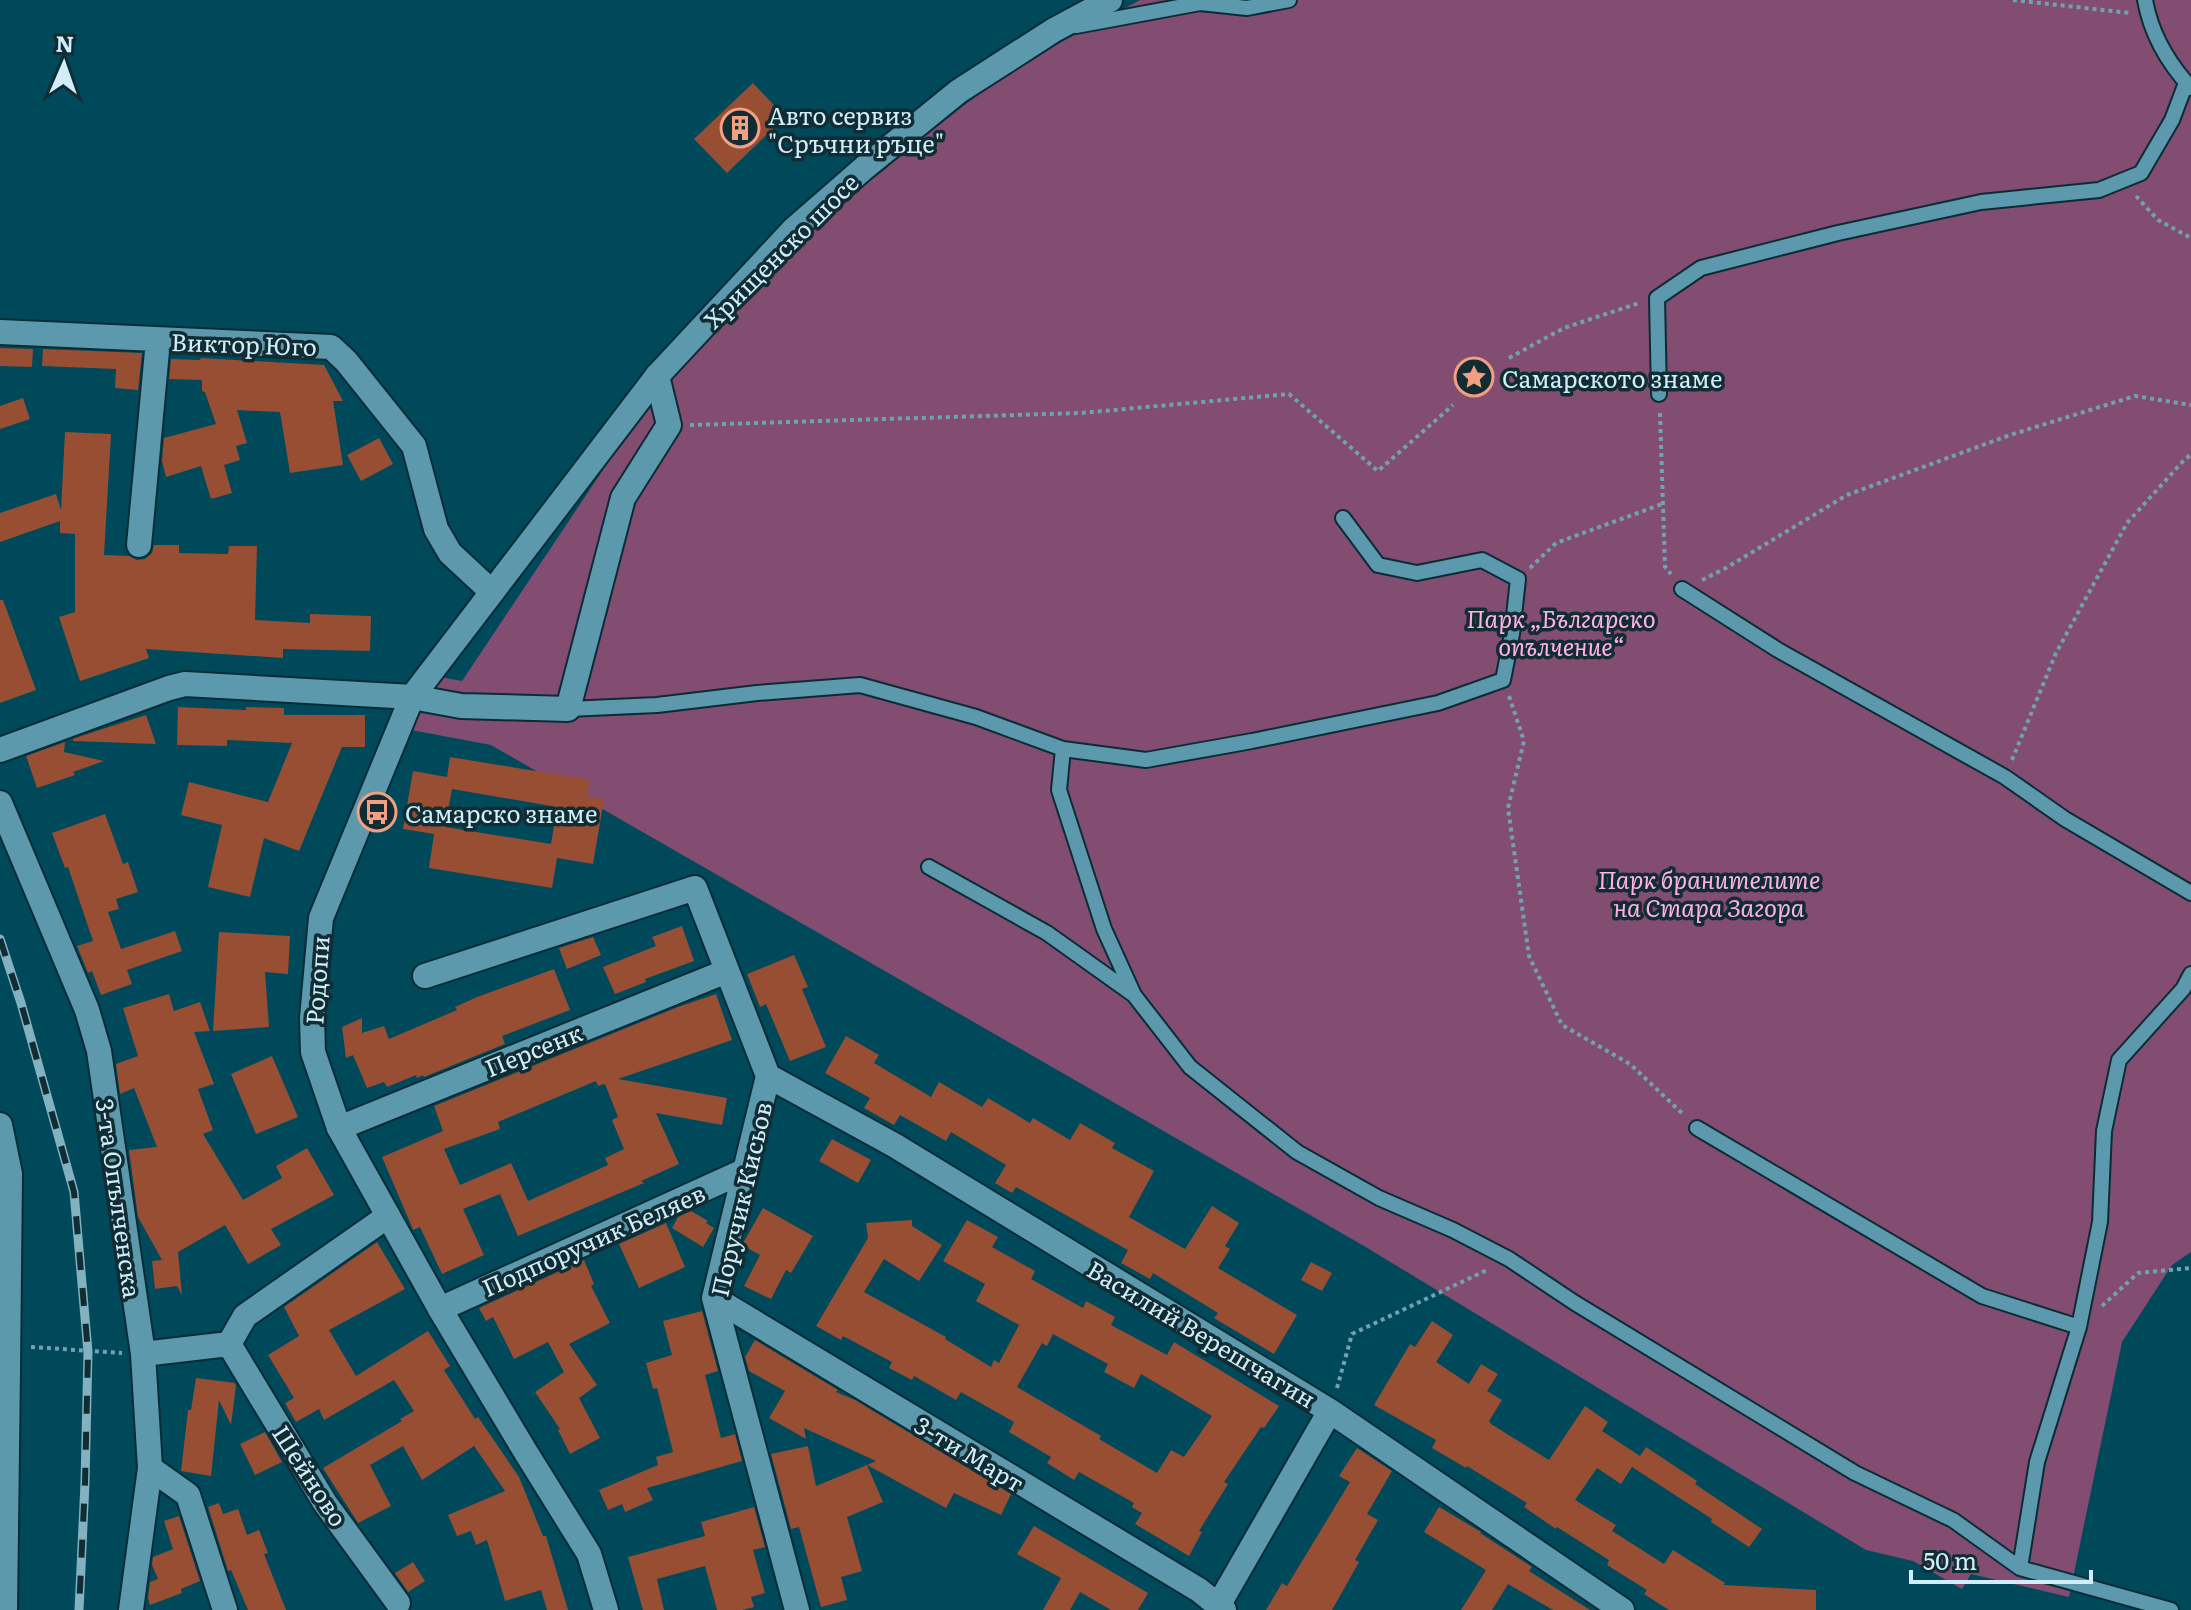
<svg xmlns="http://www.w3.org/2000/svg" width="2191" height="1610" viewBox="0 0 2191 1610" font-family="Literata,serif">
<rect width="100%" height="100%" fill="#00495b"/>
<path fill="#834c71" d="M1140,0h1051v1252l-19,13 -50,77 -53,255 -98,-23 -9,15 -49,-28 -47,-11 -502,-304 -873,-501 -85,-16 34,-52 22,4 193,-289 206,-211 159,-117z"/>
<path fill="#974e33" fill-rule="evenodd" d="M753,83l32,34 -58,56 -33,-34z
M0,348l33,1 -1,18 -32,-1z
M43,349l99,4 -4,37 -23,-2 1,-19 -74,-3z
M201,358l123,7 19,36h-10l10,64 -53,8 -10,-61 -43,-2 10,33 -11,3 4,14 -16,5 8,28 -21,6 -10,-33 -35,11 -4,-16 2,-23 52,-14 -11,-32 -3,-1v-11l-33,-1 2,-20 29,1z
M23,398l7,21 -30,10v-23z
M65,432l46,2 -7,121 25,1 8,4 8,-1 7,-6 2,-8h25v8l49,1 1,-8h28l-2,74 55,3v-9l61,2 -1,35 -87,-2v9l-137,-9 3,9 -69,23 -21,-64 16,-5v-78l-15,-1v-12l-60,21v-29l56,-19 5,16z
M379,438l14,26 -32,17 -14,-26z
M0,600h3l33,90 -36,13z
M178,707l68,3v-3l38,1v7h81v32h-23l-43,104 -35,-13 -14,59 -42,-10 14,-62 -41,-10 8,-33 79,20 24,-59 -65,-3v6l-50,-1z
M146,715l10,29 -83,-3v-2l8,-3z
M65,742l-1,10 40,9 -31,11 2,3 -38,13 -11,-32z
M450,757l140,23 -3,16 17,3 -11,65 -36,-6 -5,30 -123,-20 5,-34 -31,-5 10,-58 34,6zM452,789l105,18 -6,37 -106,-17z
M105,814l18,50 5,-2 10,30 -22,7 3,10 -11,3 13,37 54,-18 7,20 -55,19 5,14 -31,11 -9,-24 -4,2 -11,-27 16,-5 -25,-74 -3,1 -13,-35z
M682,926l12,35 -49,18 1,3 -31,12 -12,-27 53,-21 -4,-9z
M219,932l71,4 -2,38 -23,-2 4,55 -56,4z
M593,937l8,18 -34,14 -8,-21z
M794,955l14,32 -6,2 24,58 -36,14 -24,-57 -6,3 -13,-33z
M554,969l16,41 -68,26 3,8 -81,33 -1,-2 -6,3 -1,-3 -29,12 -3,-5 -17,6 -14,-33 -7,3 -4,-31 20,-9v15l22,-7 5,13 68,-29 -2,-3 22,-10z
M169,994l5,17 26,-9 10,29 -16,1 20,52 -16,5 15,41 -10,4 40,66 39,-22 -6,-12 31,-18 27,47 -63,34 10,16 -33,19 -23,-39 -47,27 4,43 -5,-9 -22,3 -3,-28 10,-1 -24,-43 -9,-67 28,-3 -23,-59 -14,6 -4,-30 22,-8 -15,-48z
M716,994l16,46 -114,39 109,19 -5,27 -66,-12 23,51 -38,17 3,2 -126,53 -18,-42 -37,15 21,46 -42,19 -22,-47 -7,3 -1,-3 -30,-70 61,-26 -9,-25 244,-99zM596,1081l2,5 7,-2 13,33 -6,3 12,29 -19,9 3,7 -80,36 -17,-38 -51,22 -16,-36 56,-20 -2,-7z
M846,1036l33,19 -5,8 57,34 8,-15 43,25 6,-9 42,25 3,-5 37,22 10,-17 35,20 -3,5 42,23 -25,46 56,32 27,-43 27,17 -14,23 5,3 -12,19 79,47 -23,39 -60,-36 4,-5 -65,-40 -3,6 -29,-16 7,-13 -112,-63 -4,6 -17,-10 11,-18 -55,-33 -5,9 -46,-26 -6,10 -30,-17 6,-10 -45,-25z
M272,1056l26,61 -42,17 -25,-60z
M832,1139l39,21 -13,23 -39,-22z
M763,1208l50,28 -22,37 -5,-3 -15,29 -27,-13 16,-31 -18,-10z
M691,1211l17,10 -2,2 8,5 -11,19 -31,-19 6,-11z
M912,1220v6l30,19 -23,36 -35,-22 -20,33 82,45 -1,2 46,28 3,-7 5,3 20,-38 -43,-24 9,-17 -42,-23 24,-41 31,17 -6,10 43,24 -4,8 52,29 3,-7 29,16 -4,8 56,30 7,-13 105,64 -15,22 -3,-1 -37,55 4,2 -29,47 3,1 -13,24 -54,-32 7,-11 -10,-6 2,-4 -55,-31 -5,8 -27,-17 4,-6 -42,-25 5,-10 -53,-30 -5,8 -42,-24 -2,4 -23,-12 3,-6 -49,-26 -2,4 -25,-14 52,-88 -2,-15zM1053,1334l55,30 -4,8 30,16 7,-14 71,42 -28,41 -13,-7 -14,23 -58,-34 2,-3 -84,-49 25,-44 5,3z
M666,1223l19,44 -46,21 -20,-44z
M377,1242l28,47 -76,41 27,46 72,-45 22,35 -6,4 31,49 3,-2 41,60 24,59h3l22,74h-21l-6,-20 -36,11 -18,-61 -11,5 -5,-14 -14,5 -9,-21 57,-24 -31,-45 -52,34 -19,-34 -33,19 21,41 -33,17 -35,-55 79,-47 -2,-2 14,-8 -20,-31 -70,40 -5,-11 -23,13 -11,-19 9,-5 -26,-43 31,-19 -15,-29z
M584,1260l10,24 -3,2 19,37 -41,21 28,41 -18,13 21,40 -30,16 -12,-24 2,-1 -25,-37 29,-20 -16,-30 -34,17 -21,-42 -7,4 -7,-13z
M1311,1262l21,11 -10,18 -21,-11z
M702,1311l16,60 -13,4 16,63 14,-4 7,27 -95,27 6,12 -28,12 -3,-8 -14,6 -9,-20 59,-25 -2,-8 17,-5 -16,-64 -4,1 -7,-26 26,-8 -9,-34z
M1432,1321l21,14 -17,27 33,22 12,-20 17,10 -11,17 15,9 -13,21 2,3 58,36 36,-54 23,16 -6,9 38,25 6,-9 51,34 -2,3 67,45 -13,18 -38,-25 1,-3 -80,-52 -11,17 -24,-16 -22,32 41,25 -4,6 52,33 9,-14 52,33 -2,2 93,5v20h-147l-25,-16 3,-4 -40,-25 2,-5 -52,-33 -1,2 -32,-22 3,-4 -60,-37 -1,2 -34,-20 4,-8 -62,-35 36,-61 5,3z
M755,1340l83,50 -2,2 19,8 156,94 -10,21 -47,-22 -8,15 -79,-43 9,-4 -72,-33 2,11 -37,-21 16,-27 -36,-20 -4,-14z
M196,1378l39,5 1,2 -5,40 -12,-25 -8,76 -30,-5 7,-61h3z
M265,1432l17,30 -27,13 -15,-31z
M808,1446l8,40 51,-21 16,37 -36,15 15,54 -21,6 6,23 -26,7 -22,-80 -8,2 -20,-75z
M1357,1448l35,23 -25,43 11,6 -23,40 4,2 -27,48h-66l16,-27 5,3 63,-104 -11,-6z
M219,1503l4,11 15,-5 9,26 12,-5 9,23 -4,1 22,56h-38l-17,-40 -3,1 -20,-64z
M754,1507l11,40 -12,3 12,43 -14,4 3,10 -12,3h-25l-12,-44 -48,13 7,31h-21l-15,-53 77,-21 -4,-14z
M1439,1507l37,22 5,3 -1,1 52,34 -3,4 61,39h-37l-45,-26 -16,26h-31l25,-40 -62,-38z
M179,1516l21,65 -19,8 1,4 -32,12 -2,-7 2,-16 8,-3 -6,-14 1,-8 20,-8 -9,-28z
M1034,1526l114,67 -10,17h-27l-31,-18 -10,18h-27l18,-32 -44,-24z
M413,1562l12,19 -17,11 -13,-19z"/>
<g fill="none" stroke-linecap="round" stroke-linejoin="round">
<g stroke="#0b2c36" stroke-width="18">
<path id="lane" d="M2145,0c6,34 23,63 46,88
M1076,26l124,-23 47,5 42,-8
M1659,394l-2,-96 44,-30 137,-35 143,-31 118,-12 42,-17 31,-53 14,-37
M1682,589l96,61 227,127 60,42 126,74
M568,709l89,-4 100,-12 103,-8 116,32 87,32 83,11 106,-19 186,-38 65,-23 9,-46 6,-55 -36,-19 -65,13 -39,-8 -35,-47
M1063,749l-4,41 45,139 30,66 56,72 107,85 82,46 74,32 56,29 66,44 280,170 98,47 67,48 151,42
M929,867l118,66 87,62
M1697,1128l285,168 97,31
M2020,1568l17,-106 42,-135 21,-105 4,-91 15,-71 64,-71 8,-15"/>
</g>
<g stroke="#0b2c36" stroke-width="28">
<path id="street" d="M0,332l331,15 15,14 68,85 22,83 14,24 42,39
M139,545l19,-205
M0,750l169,-62 16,-4 227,13 49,9 107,3 55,-211 46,-73 -12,-49
M0,803l87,207 12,41 44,303 7,114 -19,142
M425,976l270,-88 73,188 -54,222 83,312
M768,1076l126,69 436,266 292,199
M0,1125l10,49 -2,196
M339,1128l388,-157
M714,1298l485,292 25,20
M440,1309l306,-139
M229,1344l96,159 73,100
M143,1354l86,-10 16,-28 143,-100
M0,1366l8,4 -3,240
M150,1468l38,27 37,115
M1218,1606l112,-195"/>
</g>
<g stroke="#0b2c36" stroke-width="28">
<path id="secondary" d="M606,1610l-17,-56 -64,-103 -85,-142 -101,-181 -26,-76 -1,-34 9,-100 91,-221 245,-321 137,-147 70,-61 95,-77 95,-61 56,-30"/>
</g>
<path stroke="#70a2b0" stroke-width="4" stroke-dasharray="4 4" stroke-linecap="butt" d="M2013,0l117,13
M2136,196l22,24 33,18
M1509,358l55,-30 75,-25
M1660,413l5,154 6,7
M690,425l391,-12 208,-19 89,77 75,-66
M1530,568l26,-25 106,-39
M1702,580l24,-12 121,-73 163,-60 125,-39 56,9
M1509,696l15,45 -16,67 21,148 33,69 68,39 54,51
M2012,760l44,-107 71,-130 58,-64 6,-4
M2102,1306l36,-33 53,-5
M31,1347l91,6
M1337,1388l15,-54 137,-65"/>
<use href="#lane" stroke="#5c99ad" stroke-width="14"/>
<use href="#street" stroke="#5c99ad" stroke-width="24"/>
<use href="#secondary" stroke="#5c99ad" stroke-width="24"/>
<g stroke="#84b1bf" stroke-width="9">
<path id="rail" d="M0,939l21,64 53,189 14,160 -3,131 -6,127"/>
</g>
<use href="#rail" stroke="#122c34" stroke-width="6" stroke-dasharray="18" stroke-linecap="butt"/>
</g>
<defs>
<g id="building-ring" transform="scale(2)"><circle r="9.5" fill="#122c34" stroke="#f3a082" stroke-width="1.5"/><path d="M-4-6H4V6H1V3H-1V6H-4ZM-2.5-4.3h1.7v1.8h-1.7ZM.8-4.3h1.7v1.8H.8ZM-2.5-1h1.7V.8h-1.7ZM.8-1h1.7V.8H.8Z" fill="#f3a082"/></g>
<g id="sight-ring" transform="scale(2)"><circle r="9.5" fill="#122c34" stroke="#f3a082" stroke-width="1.5"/><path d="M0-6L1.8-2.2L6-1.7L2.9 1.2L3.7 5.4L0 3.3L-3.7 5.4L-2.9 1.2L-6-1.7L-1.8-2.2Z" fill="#f3a082"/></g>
<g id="bus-ring" transform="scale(2)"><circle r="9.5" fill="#122c34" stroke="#f3a082" stroke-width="1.5"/><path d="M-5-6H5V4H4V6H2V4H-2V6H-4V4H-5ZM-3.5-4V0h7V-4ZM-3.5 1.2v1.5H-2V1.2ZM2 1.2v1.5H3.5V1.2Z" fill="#f3a082"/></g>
</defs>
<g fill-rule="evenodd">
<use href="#building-ring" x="740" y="128"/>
<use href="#sight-ring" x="1474" y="377"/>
<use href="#bus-ring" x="377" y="812"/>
</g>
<g text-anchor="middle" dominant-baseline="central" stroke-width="7" stroke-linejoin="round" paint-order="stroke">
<g font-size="24" fill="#d0eef9" stroke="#122c34" text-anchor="start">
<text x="768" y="114">Авто сервиз<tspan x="768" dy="28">"Сръчни ръце"</tspan></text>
<text x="1502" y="377">Самарското знаме</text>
<text x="405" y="812">Самарско знаме</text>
</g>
<g font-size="24" fill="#d0eef9" stroke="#122c34">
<text transform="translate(780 250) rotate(-45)">Хрищенско шосе</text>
<text transform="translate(244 343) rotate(2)">Виктор Юго</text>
<text transform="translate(316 980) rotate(-86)">Родопи</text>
<text transform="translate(533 1049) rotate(-22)">Персенк</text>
<text transform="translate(120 1198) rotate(82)">3-та Опълченска</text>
<text transform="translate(740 1199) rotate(-77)">Поручик Кисьов</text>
<text transform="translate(593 1239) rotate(-24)">Подпоручик Беляев</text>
<text transform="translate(1202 1333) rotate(31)">Василий Верешчагин</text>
<text transform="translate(970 1453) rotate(31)">3-ти Март</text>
<text transform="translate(311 1475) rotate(57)">Шейново</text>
</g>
<g font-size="24" font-style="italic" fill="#feb1e3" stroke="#122c34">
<text x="1561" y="617">Парк „Българско<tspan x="1561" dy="28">опълчение“</tspan></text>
<text x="1709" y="878">Парк бранителите<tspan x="1709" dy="28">на Стара Загора</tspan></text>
</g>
</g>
<g transform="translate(64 64) rotate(2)" stroke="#122c34" stroke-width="6" paint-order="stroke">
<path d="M0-6L14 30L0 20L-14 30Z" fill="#d0eef9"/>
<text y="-12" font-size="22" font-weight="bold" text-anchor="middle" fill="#d0eef9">N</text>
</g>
<path d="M1911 1570v12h180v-12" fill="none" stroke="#d0eef9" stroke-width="4"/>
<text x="1923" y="1570" font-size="24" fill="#d0eef9" stroke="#122c34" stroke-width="6" paint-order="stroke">50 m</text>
</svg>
